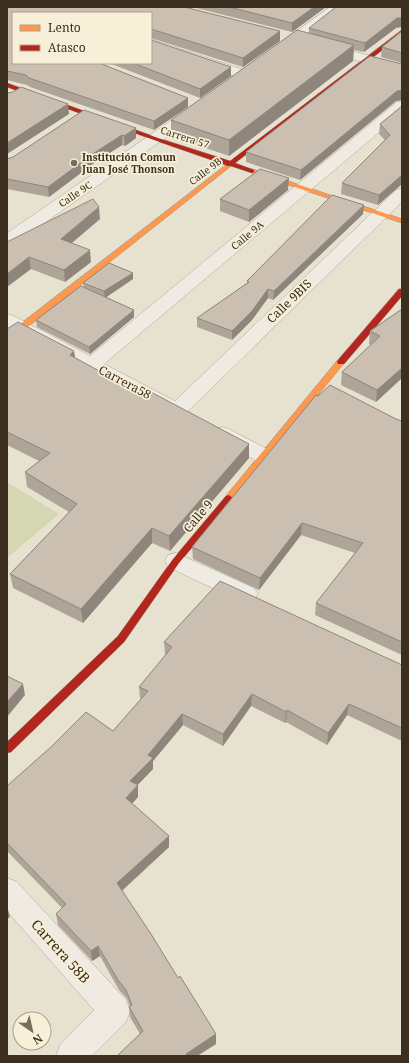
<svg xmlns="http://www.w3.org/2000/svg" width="409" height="1063" viewBox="0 0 409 1063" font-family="'Noto Serif',serif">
<rect width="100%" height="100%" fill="#e7e1d0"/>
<path fill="#d5d7b2" d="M7,482l52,32 -52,44z"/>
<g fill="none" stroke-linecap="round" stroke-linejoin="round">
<g stroke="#aca698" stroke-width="1">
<path id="street" d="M330,7h15l-59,45 -5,1 -5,-1 -2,-3 2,-3z
M151,39l99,33 2,3 -2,3 -5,1 -5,-1 -89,-30z
M324,43l78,22v8l-83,-23 -2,-3 2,-3z
M402,101v12l-298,251 71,37 221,-211 6,-2v14l-218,213 -7,2 -12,-4 -158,-85v-14l7,2 76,40 307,-254z
M196,106l5,1 2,3 -2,3 -188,132 -6,1v-13l184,-126z
M222,427l7,2 42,22 3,5 -3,5 -7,2 -7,-2 -42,-22 -3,-5 3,-5z
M176,553l78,35 4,6 -4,6 -8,3 -8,-3 -70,-33 -3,-6 3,-6z
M7,878l10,4 109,118 4,11 -4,11 -34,34h-36l4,-11 34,-35 -87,-99z"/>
</g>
<g stroke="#9c9588" stroke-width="1">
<path id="slow" d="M229,163l3,2 -1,1 -207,164h-6v-4z
M252,169l150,50v4l-152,-51v-2z
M338,360h6l1,2 -113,138h-6l-1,-2 1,-2z"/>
</g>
<g stroke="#9c9588" stroke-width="1">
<path id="jam" d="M402,30v5l-167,128 19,7v2l-2,1 -21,-7h-4l-1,-1 -72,-25 -147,-53v-4l151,55 72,23z
M399,289h3v7l-58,68h-6l-1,-2 1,-2z
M229,495l4,3 -1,2 -53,63 -55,79 -113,110 -4,1v-11l111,-106 55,-77 53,-63z"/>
</g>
<use href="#street" fill="#efebe2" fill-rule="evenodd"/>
<use href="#slow" fill="#ff974d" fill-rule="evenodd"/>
<use href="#jam" fill="#b3261e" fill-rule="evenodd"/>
</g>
<path fill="#afa498" d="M7,7h177l96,24v10l-37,26 -92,-29v-25h-138v50h86l89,35v9l-34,23 -124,-43 -3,-2 -20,-5z
M192,7h134l-34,25z
M309,28h87l-32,24 -10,-2 -1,11 -124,95 -58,-20v-16l138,-87z
M402,31v32l-21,-6 1,-10z
M109,63h42l80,4v9l-31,22z
M402,64v36l-6,1 -96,79 -54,-18v-10z
M402,106v78l-24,21 -37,-11 1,-11 43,-43 -6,-6 1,-10z
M84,110l52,28 -11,8 -3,-1 -28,18 -45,34 -42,-8v-30l6,-2z
M288,190l-39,32 -29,-11v-12z
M363,214l-90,86 -5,-2 -16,22 -20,20 -35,-13v-9l50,-35v-2z
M100,219l-28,24 19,19 -26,20 -34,-13 -24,-27z
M133,273v6l-27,18 28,13v7l-44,37 -53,-27 -1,-7 48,-33 -1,-4z
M402,309v69l-26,24 -35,-17 1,-13 29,-27 -2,-1 1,-13z
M7,329l67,22 1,7 68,37 106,49v14l-79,93 -18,-8 -69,80 -70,-35 -3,-14 59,-62 -42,-25 -2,-15 14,-11 -32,-16z
M396,419l6,2v234l-87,-40 1,-12 39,-50 -54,-18 -42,55 -66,-31 -1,-12z
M164,642l238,23v76l-55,-26 -20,30 -41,-23 -1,1 -34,-17 -28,40 -40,-21 -30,36v8l-16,16 1,12 -6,7 37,32v11l-47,44 94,153 -19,12h-80l23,-22 -10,-17 -1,-10h1l-3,-8 -8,-9 -19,-34 -8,5 -34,-36 -2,-11 6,-6 -55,-57v-65l106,-55 28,-32 -1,-1 -1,-11 27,-32 -1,-1z"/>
<path fill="#8e867c" d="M314,7h12l-34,25v-9z
M397,18h5v9l-6,1 -32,24 1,-9z
M280,31v10l-37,26v-9z
M354,45l-1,16 -124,95v-16z
M231,67v9l-31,22v-9z
M402,90v10l-6,1 -96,79 1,-10 96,-79z
M188,98v9l-34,23v-9z
M68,104l1,10 -62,40v-11z
M136,128v10l-11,8 -1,-10z
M122,135v10l-28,18 -45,34 -1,-10 46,-34z
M402,175v9l-24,21 1,-10z
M289,178l-1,12 -39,32v-12z
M364,205l-1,9 -90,86 1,-9z
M99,207l1,12 -38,32 -1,-12z
M90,250l1,12 -26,20 -1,-12z
M29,257l2,12 -24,18v-13z
M133,273v6l-28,19 -1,-7z
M268,289v9l-16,22 -20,20v-9z
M134,310v7l-44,37 -1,-7z
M74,351l2,15 -6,-11z
M402,368v10l-26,24 1,-12z
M249,444v14l-79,93 -1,-15z
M302,523l-1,12 -42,55 1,-12z
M152,528v15l-69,80 -2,-14z
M23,684l2,11 -18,22v-15z
M252,694l-1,12 -28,40v-12z
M349,704l-2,11 -20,30 1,-12z
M287,710l-1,12 -1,1 1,-11z
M182,714l1,11 -30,36v8l-22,23 -1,-11 18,-26z
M138,785v12l-11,12 -1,-11z
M169,836v11l-51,47 -1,-11z
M7,906l3,11 -3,2z
M98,946l2,10 -8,5 -1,-10z
M216,1034v10l-19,12h-11v-2z"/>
<path fill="#cbbfb1" stroke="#8e867c" d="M7,7h177l96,24 -37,27 -92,-29v-16h-138v50h86l89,35 -34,23 -125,-43 -3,-3 -19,-4z
M229,7h85l-22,16z
M336,7h66v11h-5l-32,25 -56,-15z
M297,30l57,15 -125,95 -58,-20z
M402,31v22l-20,-6z
M151,40l80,27 -31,22 -67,-26h18z
M370,56l32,8v26l-5,1 -96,79 -55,-18z
M21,87l47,17 -61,39v-50l6,-1z
M402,106v69l-23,20 -37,-12 48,-48 -10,-11z
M84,110l52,18 -12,8 -2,-1 -28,18 -46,34 -41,-8v-20l6,-2z
M260,169l29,9 -40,32 -29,-11z
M332,195l32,10 -90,86 -6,-2 -16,22 -20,20 -35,-13 52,-36 -2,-1z
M93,199l6,8 -38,32 29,11 -26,20 -35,-13 -22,17v-32z
M109,263l24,10 -29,18 -21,-8z
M81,286l53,24 -45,37 -53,-27z
M402,309v59l-25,22 -35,-18 38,-36 -10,-5z
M18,322l56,29 -4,4 73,40 6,-4 100,53 -80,92 -17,-8 -71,81 -71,-35 67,-70 -52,-32 25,-19 -43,-21v-103z
M330,385l66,34 6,2v221l-86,-39 47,-60 -61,-20 -42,55 -68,-31 124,-152 2,1z
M220,581l182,84v63l-53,-24 -21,29 -41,-23 -1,2 -34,-18 -29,40 -41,-20 -34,41 5,3 -23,23 8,4 -12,13 43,38 -52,47 34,51 27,44 2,-2 36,58 -30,20 1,2h-70l26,-25 -14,-24 3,-2 -6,-15 -8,-10 -20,-34 -7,5 -35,-37 10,-10 -59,-61v-57l45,-40 34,-34 27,19 35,-40 -9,-4 33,-40 -8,-5z
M7,676l16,8 -16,18z"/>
<circle fill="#786d5d" stroke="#f7efd7" stroke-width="1.5" cx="74" cy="163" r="4"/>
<g text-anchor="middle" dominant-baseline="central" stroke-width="3.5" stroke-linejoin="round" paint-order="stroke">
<g font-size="10" fill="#3c2f1f" stroke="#f7efd7">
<text transform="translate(185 137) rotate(18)">Carrera 57</text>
<text transform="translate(205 171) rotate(-38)">Calle 9B</text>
<text transform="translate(75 194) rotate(-34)">Calle 9C</text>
<text transform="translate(247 235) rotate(-40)">Calle 9A</text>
</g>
<g font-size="10" font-weight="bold" fill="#3c2f1f" stroke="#f7efd7" text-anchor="start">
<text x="82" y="157">Institución Comun<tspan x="82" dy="12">Juan José Thonson</tspan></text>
</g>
<g font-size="12" fill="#3c2f1f" stroke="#f7efd7">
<text transform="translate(289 301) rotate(-44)">Calle 9BIS</text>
<text transform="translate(125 382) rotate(28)">Carrera58</text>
<text transform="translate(198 516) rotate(-50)">Calle 9</text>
</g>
<g font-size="14" fill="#3c2f1f" stroke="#f7efd7">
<text transform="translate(61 951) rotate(48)">Carrera 58B</text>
</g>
</g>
<rect width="409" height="1063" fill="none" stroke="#3c2f1f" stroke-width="16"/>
<rect x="12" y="12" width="140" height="52" fill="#f7efd7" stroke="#aca28d"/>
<rect x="20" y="25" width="20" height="6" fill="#ff974d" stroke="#aca28d"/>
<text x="48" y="32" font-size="12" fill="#3c2f1f">Lento</text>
<rect x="20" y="45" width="20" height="6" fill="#b3261e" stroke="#aca28d"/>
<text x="48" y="52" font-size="12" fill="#3c2f1f">Atasco</text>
<g transform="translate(32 1031) rotate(146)"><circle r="19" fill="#f7efd7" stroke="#aca28d"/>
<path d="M0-3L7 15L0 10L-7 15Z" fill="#786d5d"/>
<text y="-6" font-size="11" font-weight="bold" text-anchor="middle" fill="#3c2f1f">N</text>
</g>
</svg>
